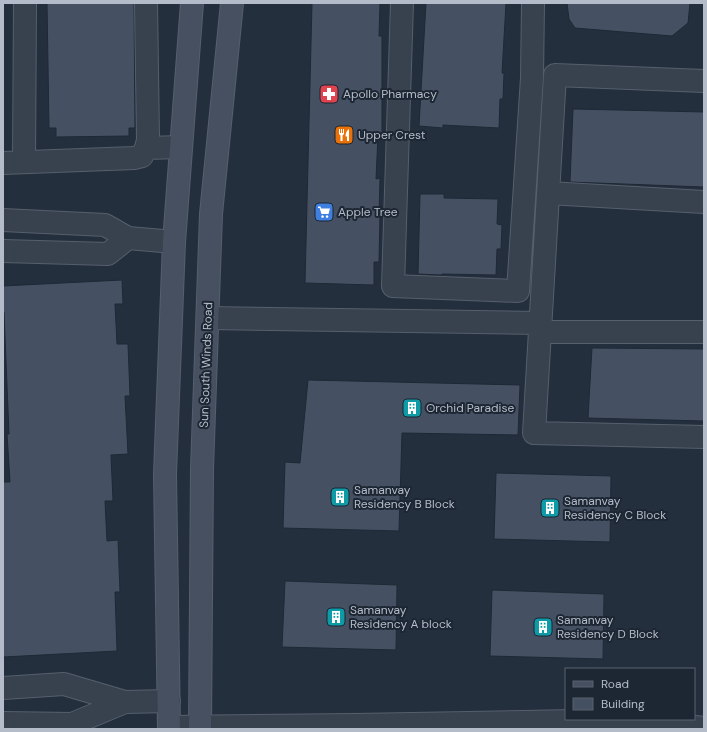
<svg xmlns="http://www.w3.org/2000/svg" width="707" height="732" viewBox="0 0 707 732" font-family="'DM Sans',sans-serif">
<rect width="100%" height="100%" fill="#242f3e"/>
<path fill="#455162" stroke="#1f2835" d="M47,3h87l1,125h-6v8l-73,1v-9h-7z
M312,3h68l-1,33h3v99h-4l-2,44 4,-1 -1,37h1l-1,47h-5v23l-69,-2z
M426,3h80l-4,70h2l-1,26h-3l-1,29 -56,-3v3l-24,-2z
M567,3h123l-2,20 -16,13 -97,-8 -6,-9z
M573,109l131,3v75l-134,-5z
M420,194h24v4l54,1 -1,25 5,1 -1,24h-4l-1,26 -54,-1v1l-24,-1z
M122,280l1,24h-8l2,40h11l2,52h-5l3,58 -17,1 2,46h-8l2,40 11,-1 2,52h-5l2,59 -114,6v-175h7l-3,-48h2l-5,-122h-1v-26z
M592,348l112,1v72l-116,-3z
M308,380l212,5 -2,50 -116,-2 -3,98 -116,-3 2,-66 15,1z
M496,473l115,3 -1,66 -116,-3z
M285,581l112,4 -1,65 -114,-3z
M492,590l112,4 -1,65 -113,-3z"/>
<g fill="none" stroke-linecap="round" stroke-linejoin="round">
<g stroke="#565f6c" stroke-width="24">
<path id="street" d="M402,3l-9,283 125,5 14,-213 1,-75
M704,81l-149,-6 -21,358 170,4
M146,148l35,-1
M24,162l1,-159
M3,163l131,-5 8,-2 4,-8 2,-8 -2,-137
M548,193l156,9
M3,220l102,5 23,13 46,4
M3,251l105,3 20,-16
M208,318l332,5
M540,332h164
M3,688l61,-4 61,18 44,-1
M3,723l69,1 53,-22
M169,727l187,-2 275,-5 73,8"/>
</g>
<g stroke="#565f6c" stroke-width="24">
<path id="secondary" d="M169,729l-4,-255 9,-232 18,-239
M200,729l2,-260 9,-255 21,-211"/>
</g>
<use href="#street" stroke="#38414e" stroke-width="22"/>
<use href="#secondary" stroke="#465061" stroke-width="22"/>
</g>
<defs>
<g id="pharmacy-square" transform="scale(1)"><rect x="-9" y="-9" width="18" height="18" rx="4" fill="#e0444e" stroke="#1d2633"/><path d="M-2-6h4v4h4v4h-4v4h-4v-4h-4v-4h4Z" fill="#fff"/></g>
<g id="restaurant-square" transform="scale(1)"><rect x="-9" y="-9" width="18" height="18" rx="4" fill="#e8710a" stroke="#1d2633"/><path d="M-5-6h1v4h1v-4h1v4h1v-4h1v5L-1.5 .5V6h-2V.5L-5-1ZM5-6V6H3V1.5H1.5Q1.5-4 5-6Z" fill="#fff"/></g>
<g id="supermarket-square" transform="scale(1)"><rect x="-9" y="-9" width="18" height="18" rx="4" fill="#3f7fe0" stroke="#1d2633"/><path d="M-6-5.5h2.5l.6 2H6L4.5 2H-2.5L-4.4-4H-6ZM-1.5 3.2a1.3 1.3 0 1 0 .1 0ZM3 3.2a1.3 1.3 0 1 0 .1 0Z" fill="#fff"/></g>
<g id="building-square" transform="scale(1)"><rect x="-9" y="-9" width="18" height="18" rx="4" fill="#0f9aa8" stroke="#1d2633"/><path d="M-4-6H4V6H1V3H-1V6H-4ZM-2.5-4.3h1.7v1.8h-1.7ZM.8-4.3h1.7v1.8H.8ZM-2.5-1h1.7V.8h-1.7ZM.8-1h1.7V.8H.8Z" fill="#fff"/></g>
</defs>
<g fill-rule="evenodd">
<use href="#pharmacy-square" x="329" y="94"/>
<use href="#restaurant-square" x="344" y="135"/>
<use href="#supermarket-square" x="324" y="212"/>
<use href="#building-square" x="412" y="408"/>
<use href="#building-square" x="340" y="497"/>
<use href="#building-square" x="550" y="508"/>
<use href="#building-square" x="336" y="617"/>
<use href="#building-square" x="543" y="627"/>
</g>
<g text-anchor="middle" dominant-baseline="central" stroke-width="4" stroke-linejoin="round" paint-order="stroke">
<g font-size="12" fill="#b4bcc9" stroke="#1d2633" text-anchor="start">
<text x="343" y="94">Apollo Pharmacy</text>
<text x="358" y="135">Upper Crest</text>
<text x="338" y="212">Apple Tree</text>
<text x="426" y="408">Orchid Paradise</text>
<text x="354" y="490">Samanvay<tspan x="354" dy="14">Residency B Block</tspan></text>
<text x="564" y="501">Samanvay<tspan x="564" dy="14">Residency C Block</tspan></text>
<text x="350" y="610">Samanvay<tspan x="350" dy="14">Residency A block</tspan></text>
<text x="557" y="620">Samanvay<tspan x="557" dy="14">Residency D Block</tspan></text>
</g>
<g font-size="12" fill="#b4bcc9" stroke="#1d2633">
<text transform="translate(206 365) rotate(-88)">Sun South Winds Road</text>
</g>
</g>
<rect width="707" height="732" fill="none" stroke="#b4bcc9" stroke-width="8"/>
<rect x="565" y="668" width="130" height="52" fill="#1d2633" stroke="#59626f"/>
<rect x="573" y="681" width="20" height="6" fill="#465061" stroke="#59626f"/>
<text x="601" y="688" font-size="12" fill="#b4bcc9">Road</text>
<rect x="573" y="698" width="20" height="12" fill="#455162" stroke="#59626f"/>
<text x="601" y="708" font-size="12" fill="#b4bcc9">Building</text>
</svg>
